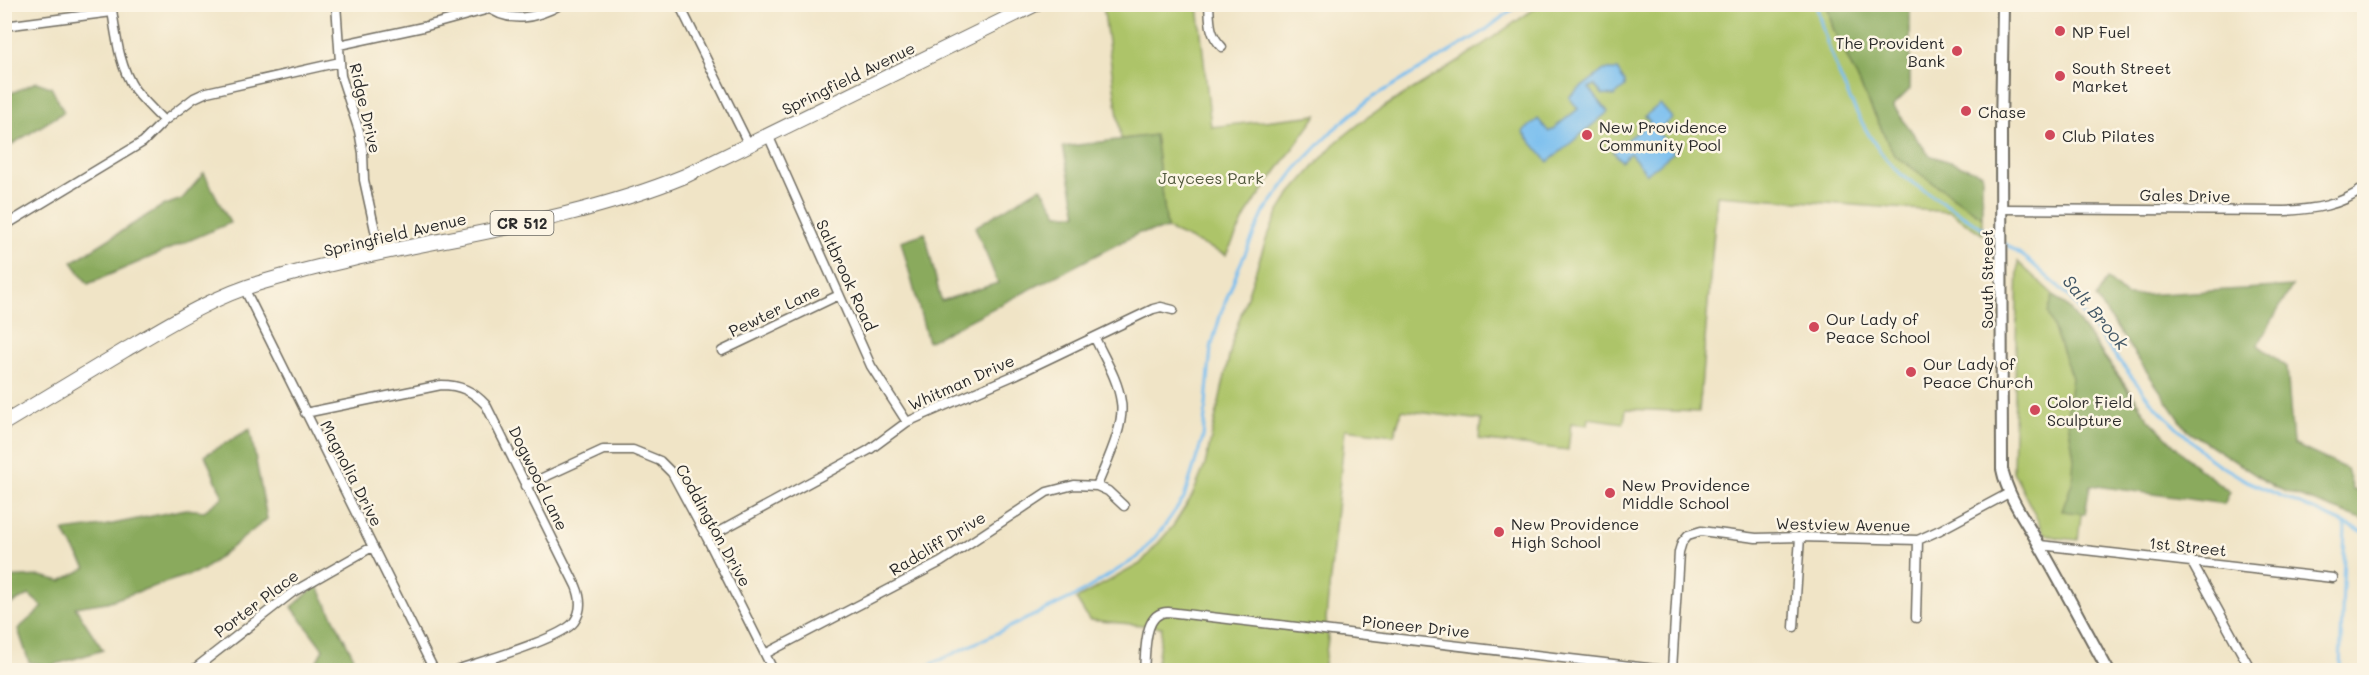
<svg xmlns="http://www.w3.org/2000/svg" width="2369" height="675" viewBox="0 0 2369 675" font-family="Mali,sans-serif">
<rect width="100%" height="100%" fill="#fcf5e5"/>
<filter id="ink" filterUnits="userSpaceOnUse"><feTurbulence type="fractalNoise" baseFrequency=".0167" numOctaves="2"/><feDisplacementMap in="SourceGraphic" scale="12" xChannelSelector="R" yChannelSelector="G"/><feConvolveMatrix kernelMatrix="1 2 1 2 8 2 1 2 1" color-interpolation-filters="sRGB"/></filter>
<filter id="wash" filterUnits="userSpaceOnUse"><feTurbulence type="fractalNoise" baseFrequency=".008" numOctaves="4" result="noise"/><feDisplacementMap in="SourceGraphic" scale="24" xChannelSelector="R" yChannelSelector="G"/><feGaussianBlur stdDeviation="1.35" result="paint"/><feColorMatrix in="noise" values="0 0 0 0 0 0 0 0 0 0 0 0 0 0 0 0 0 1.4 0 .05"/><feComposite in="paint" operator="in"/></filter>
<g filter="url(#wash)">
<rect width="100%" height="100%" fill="#f0e4c6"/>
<path fill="#adc469" stroke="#6c784a" stroke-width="1.5" d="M1103,5h95l13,122 106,-12 -68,95 -23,45 -59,-26 -12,-94 -34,4z
M1540,5h287l6,23 61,127 88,62v17l-32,-22 -233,-17 -18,217 -73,-3 -2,14 -35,-5 -1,7 -17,-2 -3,27 -89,-10 2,-20 -79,-10 -8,25 -49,-6 -19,190 2,21 -5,30h-167l6,-43 -73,-7 -13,-21 64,-35 33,-38 19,-30 13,-31 29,-130 32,-95 12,-27 13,-20 43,-49 35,-28 91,-56z
M2018,262l52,48 70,94 -50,37 -12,99 -20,-2 -14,-5 -31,-62z"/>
<path fill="#8aaa5d" stroke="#5a6a44" stroke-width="1.5" d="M1827,5h83v84l-17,17 36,49 53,18v44l-88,-62 -61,-127z
M36,82l15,5 13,25 -59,37v-53z
M1155,135l12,94 -28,4 -211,109 -27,-101 24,-8 16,68 57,-18 -23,-56 66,-40 17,27h19l-14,-67z
M204,173l26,50 -142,61 -16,-22 90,-56 20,-7z
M2107,279l19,17 166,-10 -34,59 29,22 6,77 54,25 6,20 11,2v29l-90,-33 -87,-57 -91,-132z
M2053,295l17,15 78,108 43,44 39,30 -6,12 -134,-19 -5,29 -23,-3 10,-28 2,-25 -7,-43 5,-37 -24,-65z
M250,429l17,90 -64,51 -96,32 -32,5 28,43 -53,16 -21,-4 -11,-33 25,-22 -14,-12 -24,12v-29l35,-2 21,5 25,-13 -23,-37 40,-5 83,-17 18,2 19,-14 -18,-42z
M317,585l43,85h-48l11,-21 -31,-42z"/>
<path fill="#78beef" stroke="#52748d" stroke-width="1.5" d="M1604,70h13l8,12v5l-11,9 -11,-1 -9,-10 -5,3 19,24 -60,50 -25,-30 15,-13 11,13 29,-23 -9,-12z
M1660,104l12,14 -15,13 17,21 -27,22 -17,-21 -9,8 -8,-10 37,-29 -5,-6z"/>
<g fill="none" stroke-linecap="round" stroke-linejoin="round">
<path stroke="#78beef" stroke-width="3" d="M1816,4c11,48 47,140 86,171 30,23 65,41 96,64
M2003,242l24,17 41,36 84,108 58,56 37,22 117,51
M919,670l160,-76 59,-37 25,-29 21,-30 19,-61 8,-89 10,-35 18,-46 25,-55 32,-43 37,-39 37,-31 113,-67 36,-28
M2340,670l5,-145"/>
</g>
</g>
<g filter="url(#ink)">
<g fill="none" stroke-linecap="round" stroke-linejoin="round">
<g stroke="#706c61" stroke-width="11">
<path id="minor" d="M111,4c5,29 7,61 24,86 9,11 19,21 29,31
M336,4l5,72 18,55 4,22 1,27 16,73
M483,4c26,21 52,15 79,0
M679,4l70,141
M1209,4c1,18 0,30 13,43
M4,26l108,-14
M339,45l84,-18 66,-18
M768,135l103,231 36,56
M2001,209l284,2c29,-2 55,-5 79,-23
M4,226l139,-84 21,-21 30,-23 13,-6 133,-30
M244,288l190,382
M1095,338c9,20 23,41 26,64 4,24 -15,61 -24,84
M722,351l117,-56
M305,413l136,-28c19,0 32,6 45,20l90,181c5,12 6,25 -2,36 -13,17 -95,40 -118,48
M525,486l78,-36h30l27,11 12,12 35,65 66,132
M707,538l162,-88 38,-28 108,-47 138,-66 8,-2 12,3
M2040,545l293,33
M2191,561l60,109
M1916,618l2,-78
M1794,627l6,-90
M765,654l176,-92 106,-70 27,-7 23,1 11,5 16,15
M193,670l100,-78 79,-45
M1144,670c2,-18 -1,-58 24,-58l497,58
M1672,670l7,-118 3,-10 6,-7 13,-4 55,7 44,-1 118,3 22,-10 69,-37"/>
</g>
<g stroke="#706c61" stroke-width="14">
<path id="tertiary" d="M2003,4l-2,128 1,337c6,29 24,52 39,79 23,40 44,81 67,122"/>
</g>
<g stroke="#706c61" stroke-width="16">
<path id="primary" d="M4,423c41,-25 81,-49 121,-73 44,-26 89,-54 138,-68 139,-42 288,-51 422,-106l351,-172"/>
</g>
<use href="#minor" stroke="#fff" stroke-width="8"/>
<use href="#tertiary" stroke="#fff" stroke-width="10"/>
<use href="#primary" stroke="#fff" stroke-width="14"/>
</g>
</g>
<g fill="#d1495b" stroke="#fcf5e5" stroke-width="2">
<circle cx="2060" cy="31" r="6"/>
<circle cx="1957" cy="51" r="6"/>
<circle cx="2060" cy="76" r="6"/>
<circle cx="1966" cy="111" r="6"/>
<circle cx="1587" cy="135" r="6"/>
<circle cx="2050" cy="135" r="6"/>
<circle cx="1814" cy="327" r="6"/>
<circle cx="1911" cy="372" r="6"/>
<circle cx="2035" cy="410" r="6"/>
<circle cx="1610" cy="493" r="6"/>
<circle cx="1499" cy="532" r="6"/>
</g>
<g text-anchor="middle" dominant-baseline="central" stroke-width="5" stroke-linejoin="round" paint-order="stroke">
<rect fill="#fcf5e5" stroke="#6a6863" stroke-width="1.5" x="490.5" y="211" width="63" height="24" rx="4.5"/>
<g font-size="15" font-weight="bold" fill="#2b2b2b">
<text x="522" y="223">CR 512</text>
</g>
<g font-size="16" fill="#2b2b2b" stroke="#fcf5e5" text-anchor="start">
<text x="2072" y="31">NP Fuel</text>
<text x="1945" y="42" text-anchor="end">The Provident<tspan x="1945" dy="18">Bank</tspan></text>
<text x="2072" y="67">South Street<tspan x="2072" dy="18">Market</tspan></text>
<text x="1978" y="111">Chase</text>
<text x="1599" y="126">New Providence<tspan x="1599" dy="18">Community Pool</tspan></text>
<text x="2062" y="135">Club Pilates</text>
<text x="1826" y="318">Our Lady of<tspan x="1826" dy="18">Peace School</tspan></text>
<text x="1923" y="363">Our Lady of<tspan x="1923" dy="18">Peace Church</tspan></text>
<text x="2047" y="401">Color Field<tspan x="2047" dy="18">Sculpture</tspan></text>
<text x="1622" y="484">New Providence<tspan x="1622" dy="18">Middle School</tspan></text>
<text x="1511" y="523">New Providence<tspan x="1511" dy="18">High School</tspan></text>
</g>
<g font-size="16" fill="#2b2b2b" stroke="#fcf5e5">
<text transform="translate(848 78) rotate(-26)">Springfield Avenue</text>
<text transform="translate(366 108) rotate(77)">Ridge Drive</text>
<text transform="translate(2185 195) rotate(1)">Gales Drive</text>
<text transform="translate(395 234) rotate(-13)">Springfield Avenue</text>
<text transform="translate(847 275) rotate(65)">Saltbrook Road</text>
<text transform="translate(1986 279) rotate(-90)">South Street</text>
<text transform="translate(774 310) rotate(-26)">Pewter Lane</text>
<text transform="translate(961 382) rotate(-24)">Whitman Drive</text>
<text transform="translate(352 473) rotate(63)">Magnolia Drive</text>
<text transform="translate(539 478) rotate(64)">Dogwood Lane</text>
<text transform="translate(1843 524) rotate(1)">Westview Avenue</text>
<text transform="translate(714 525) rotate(61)">Coddington Drive</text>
<text transform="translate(937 543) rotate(-31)">Radcliff Drive</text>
<text transform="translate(2188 546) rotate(6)">1st Street</text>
<text transform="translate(256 603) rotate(-37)">Porter Place</text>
<text transform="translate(1416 626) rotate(6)">Pioneer Drive</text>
</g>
<g font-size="16" fill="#52593e" stroke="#fcf5e5">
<text x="1211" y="177">Jaycees Park</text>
</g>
<g font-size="18" font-style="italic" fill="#425766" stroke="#fcf5e5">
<text transform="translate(2096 312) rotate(50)">Salt Brook</text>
</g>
</g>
<rect width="2369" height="675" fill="none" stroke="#fcf5e5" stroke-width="24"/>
</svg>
